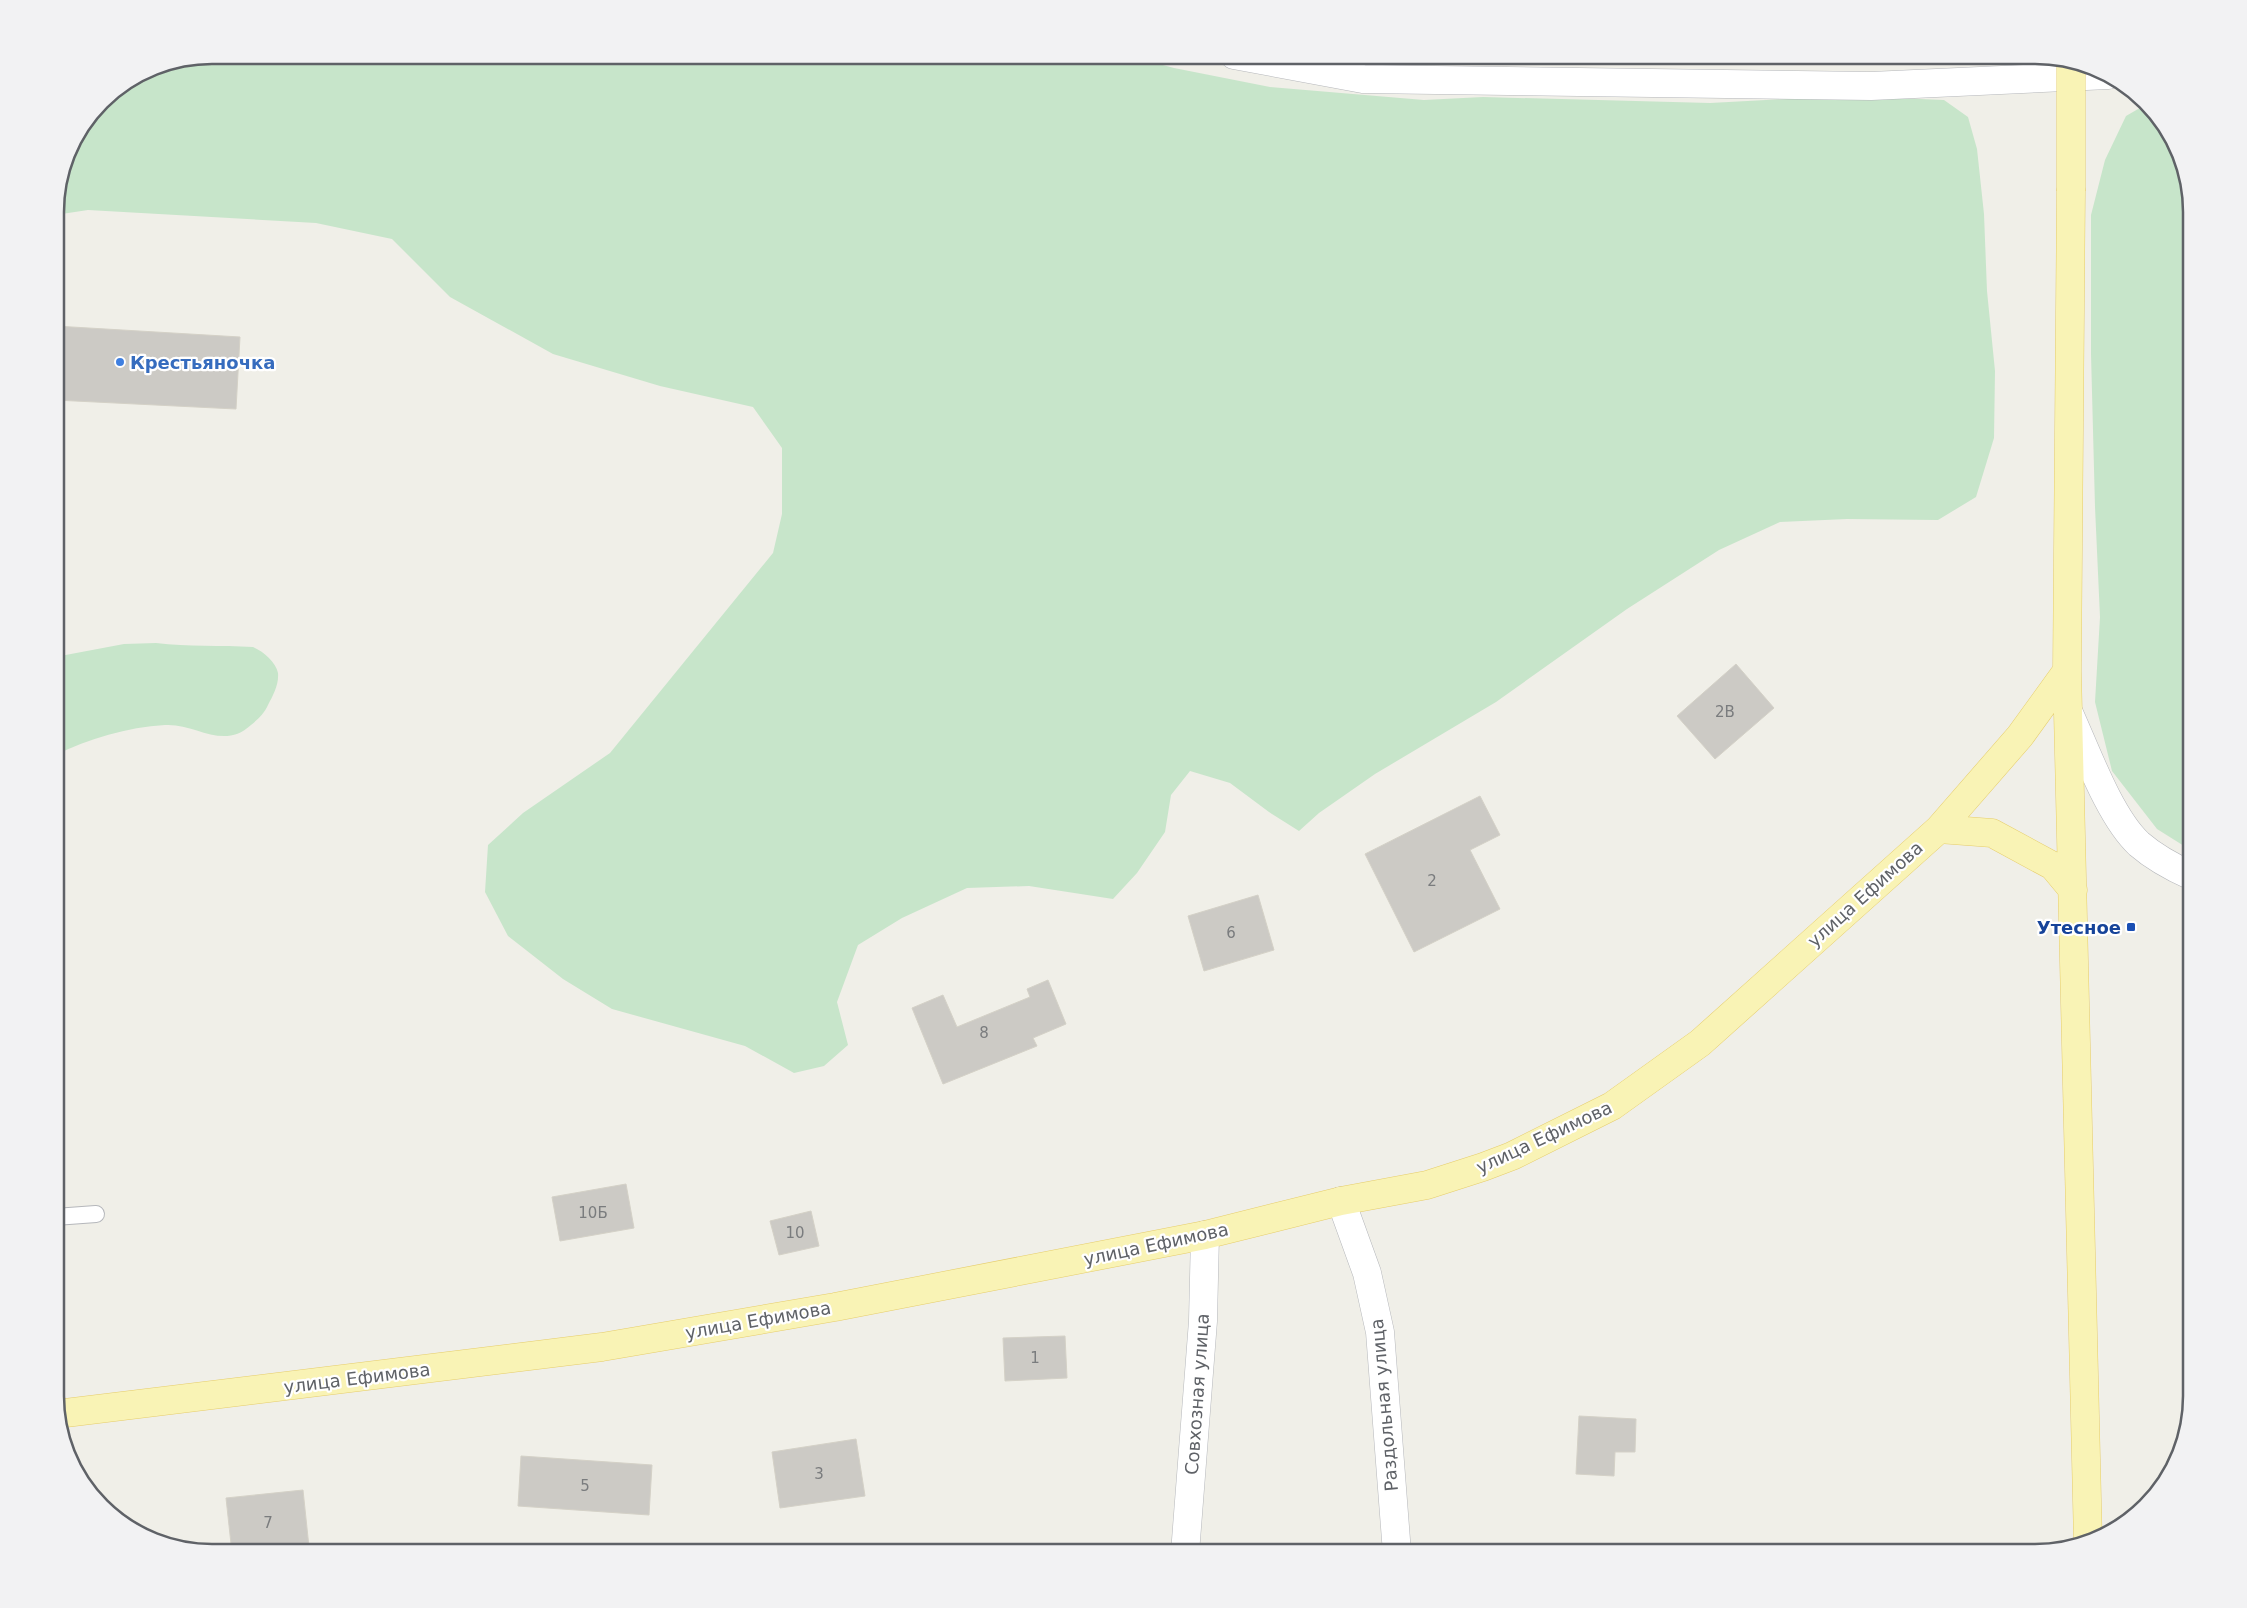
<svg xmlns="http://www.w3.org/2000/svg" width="2247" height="1608" viewBox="0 0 2247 1608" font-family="'DejaVu Sans',sans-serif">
<rect width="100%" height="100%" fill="#f0efe8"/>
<path fill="#c7e5ca" d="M212,55h914l48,13 96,19 154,13 59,-3 227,6 135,-7 99,4 24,17 9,32 7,65 3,77 8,80 -1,67 -18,59 -38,23 -91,-1 -67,3 -61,28 -92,59 -131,93 -121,72 -56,39 -20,18 -30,-19 -39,-29 -40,-12 -19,24 -6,37 -28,41 -24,26 -84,-13 -62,2 -65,30 -44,27 -21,57 11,43 -24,21 -30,7 -49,-27 -133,-37 -49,-30 -55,-43 -23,-44 3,-47 35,-32 87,-60 163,-200 9,-39v-66l-29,-41 -93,-21 -107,-32 -103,-57 -58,-58 -76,-16 -228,-13 -33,5v-13l12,-50 34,-51 51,-34z
M1336,55h221l-86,6 -113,4z
M1794,55h181l-71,5 -82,1z
M2145,105l31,37 16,70v639l-35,-22 -45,-58 -17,-69 5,-85 -5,-110 -4,-153v-139l14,-55 21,-44z
M156,643c32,4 65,2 97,4 10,4 23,15 25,26 1,12 -5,22 -10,32 -4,9 -10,14 -17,20 -28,26 -55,-2 -86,0 -38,2 -76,14 -110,30v-98l69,-13z"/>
<path fill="#cccac5" stroke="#d4d1c7" d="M55,326l185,11 -4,72 -181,-9z
M1736,664l38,44 -59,51 -38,-43z
M1480,796l20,39 -30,15 30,59 -86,43 -49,-98z
M1258,895l16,55 -70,21 -16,-55z
M1048,980l18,44 -33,14 4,8 -94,38 -31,-76 31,-13 14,32 73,-30 -3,-8z
M626,1184l8,44 -74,13 -8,-44z
M811,1211l8,35 -40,9 -9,-34z
M1065,1336l2,42 -62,3 -2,-43z
M1579,1416l57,3 -1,33h-20l-1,24 -38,-2z
M856,1439l9,57 -85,12 -8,-56z
M521,1456l131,9 -3,50 -131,-9z
M303,1490l6,57 -77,6 -6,-55z"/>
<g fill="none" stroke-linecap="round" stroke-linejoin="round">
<g stroke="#b5b7bb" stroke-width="18">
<path id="service" d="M55,1217l41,-3"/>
</g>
<g stroke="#b5b7bb" stroke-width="29">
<path id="minor" d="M1234,55l129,24 508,7 237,-11
M2068,711c18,39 41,105 71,133 15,13 35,24 53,32
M1341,1201l26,72 13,59 17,221
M1185,1553l18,-232 2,-86"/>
</g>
<g stroke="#e6cd6b" stroke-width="29">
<path id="primary" d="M2071,191l-4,480 21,870
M1939,829l53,4 61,33 20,24
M57,1414l545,-67 233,-40 370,-72 136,-34 86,-16 56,-18 29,-11 100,-50 88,-63 239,-214 81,-93 47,-65"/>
</g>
<use href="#service" stroke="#fff" stroke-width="16"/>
<use href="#minor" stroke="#fff" stroke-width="28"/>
<use href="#primary" stroke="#f9f3b5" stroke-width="28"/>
<g stroke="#e6cd6b" stroke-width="29" stroke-linecap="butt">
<path id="primary-bridge" d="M2071,61v130"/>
</g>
<use href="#primary-bridge" stroke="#f9f3b5" stroke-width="28"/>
</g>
<circle fill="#3f7fe0" stroke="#fff" stroke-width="2" cx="120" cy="362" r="5"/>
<rect fill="#1a4fb4" stroke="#fff" stroke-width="2" x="2126" y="922" width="10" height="10" rx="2.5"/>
<g text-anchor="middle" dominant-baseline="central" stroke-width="4.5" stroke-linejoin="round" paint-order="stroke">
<g font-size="15" fill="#7a7c7e">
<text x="1725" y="712">2В</text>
<text x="1432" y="881">2</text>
<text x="1231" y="933">6</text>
<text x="984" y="1033">8</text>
<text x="593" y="1213">10Б</text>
<text x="795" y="1233">10</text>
<text x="1035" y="1358">1</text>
<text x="819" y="1474">3</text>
<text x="585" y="1486">5</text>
<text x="268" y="1523">7</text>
</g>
<g font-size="18" font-weight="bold" fill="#366cbe" stroke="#fff" text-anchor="start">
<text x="130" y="362">Крестьяночка</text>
</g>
<g font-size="18" fill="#5f6267" stroke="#fff">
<text transform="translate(1865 894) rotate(-42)">улица Ефимова</text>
<text transform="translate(1544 1137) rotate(-25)">улица Ефимова</text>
<text transform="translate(1156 1244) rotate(-12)">улица Ефимова</text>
<text transform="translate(758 1320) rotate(-10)">улица Ефимова</text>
<text transform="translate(357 1378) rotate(-7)">улица Ефимова</text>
<text transform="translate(1197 1394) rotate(-86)">Совхозная улица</text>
<text transform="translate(1384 1405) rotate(-95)">Раздольная улица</text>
</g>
<g font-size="18" font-weight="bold" fill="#164399" stroke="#fff" text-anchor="end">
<text x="2121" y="927">Утесное</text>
</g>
</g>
<path d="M0 0H2247V1608H0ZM212 64H2035A148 148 0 0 1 2183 212V1396A148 148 0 0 1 2035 1544H212A148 148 0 0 1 64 1396V212A148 148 0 0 1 212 64Z" fill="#f2f2f3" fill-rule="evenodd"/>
<path fill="none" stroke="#5f6267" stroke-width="2.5" d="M212 64H2035A148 148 0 0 1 2183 212V1396A148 148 0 0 1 2035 1544H212A148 148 0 0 1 64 1396V212A148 148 0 0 1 212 64Z"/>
</svg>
